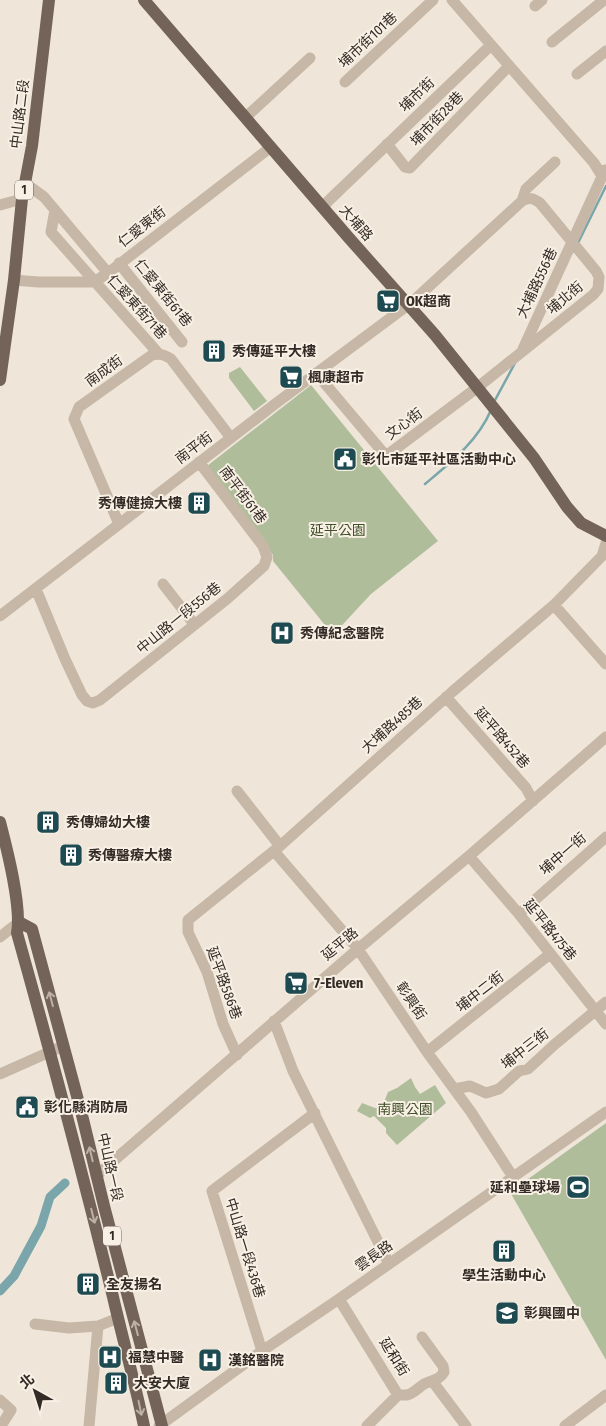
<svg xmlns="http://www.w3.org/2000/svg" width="606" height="1426" viewBox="0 0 606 1426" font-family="'Fira Sans Condensed','Noto Sans TC',sans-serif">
<rect width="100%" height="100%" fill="#efe6d9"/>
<path fill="#afbd9a" d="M240,367l27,34 -13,10 -25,-33v-5z
M311,385l127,156 -67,53 -38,41 -60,-74v-6l-66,-89z
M411,1078l4,9 5,7 15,-9 11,18 -49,42 -11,-12v-5l-12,-12 -4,2 -13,-7 5,-8 13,5 7,-1 6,-15 9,-4z
M606,1123v237l-96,-168z"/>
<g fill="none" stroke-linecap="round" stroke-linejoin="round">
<path stroke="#79a5ab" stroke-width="2.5" d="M578,243l28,-57
M494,402l21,-39
M425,484c25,-21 53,-43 66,-74"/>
<path stroke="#79a5ab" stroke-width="9" d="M0,1291l14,-15 27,-50 9,-29 15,-14"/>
<path stroke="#c6b7a6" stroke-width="11" d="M452,0l142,163 8,13
M535,6l7,-6
M552,42l52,-42
M577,74l29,-23
M345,82l88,-82
M246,117l64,-59
M387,144l18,23 5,1 99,-102
M25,183l19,14 64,76
M522,201l4,-12 29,-27
M0,205l22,-6
M322,207l169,-162
M55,210l-4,22 107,121
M119,263l63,79
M14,280l24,2h56l14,-9 163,-126
M523,349l82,-179
M119,524l-45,-105 5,-12 73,-52c8,-2 13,0 19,4l60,79
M163,584l31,40
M36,589l29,70 17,36 5,6 6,2 7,-3 127,-101 37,-33 3,-9 -4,-11 -64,-84
M554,605l52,59
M0,616l275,-212 137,-102 110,-101c7,-4 11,-3 18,2l56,68 3,6 -1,12 -5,6 -115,92 -92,69 -70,-83
M446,697l80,91 7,13
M237,791l43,55
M274,851l84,98 69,103 44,60 42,65
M469,856l50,58 87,110
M519,914l87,-77
M0,937l19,-15
M274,1021l19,50 96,193
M427,1052l123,-98
M237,1055l-14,-31 -16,-52 -19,-40v-12l92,-74 172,-154 102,-87 48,-49 4,-13
M0,1074l63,-28
M454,1089l16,-3 16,7 13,-4 20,-18 9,-2 26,-24 52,-43
M96,1176l262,-227 111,-93 137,-119
M339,1299l59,96 -31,31
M35,1324l34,4 29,-2 20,-8
M262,1351l-50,-160 103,-78
M433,1382l33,44
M398,1395c3,0 6,0 9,0 6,-1 11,-7 17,-11 7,-4 15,-3 20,-12l-1,-6 -21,-29
M0,1400l11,10 -10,16
M89,1426l9,-100
M159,1426l103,-75 77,-52 267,-187
M565,1426l41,-31"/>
<path stroke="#746358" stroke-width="12" d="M144,0l205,238 86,97 99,123 33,49 14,16 25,13
M0,380l14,-100 8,-81 10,-53 17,-146
M0,822c7,27 22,85 17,111 34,121 66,242 96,364 10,43 22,86 31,129
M19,922l13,7 49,182 23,95 58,220"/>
</g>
<defs><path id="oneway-shaft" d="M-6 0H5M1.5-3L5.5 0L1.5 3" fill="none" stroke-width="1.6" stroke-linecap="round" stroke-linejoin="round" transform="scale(1.25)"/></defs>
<g stroke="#bdb1a5">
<use href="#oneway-shaft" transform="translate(51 999) rotate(-105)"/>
<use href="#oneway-shaft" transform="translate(91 1154) rotate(-103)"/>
<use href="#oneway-shaft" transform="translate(93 1216) rotate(76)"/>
<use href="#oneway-shaft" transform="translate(136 1328) rotate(-105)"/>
<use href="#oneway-shaft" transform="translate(140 1408) rotate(78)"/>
</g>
<defs>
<g id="supermarket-square" transform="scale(1.25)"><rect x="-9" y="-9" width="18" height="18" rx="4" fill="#1e4b52" stroke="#f8f0e4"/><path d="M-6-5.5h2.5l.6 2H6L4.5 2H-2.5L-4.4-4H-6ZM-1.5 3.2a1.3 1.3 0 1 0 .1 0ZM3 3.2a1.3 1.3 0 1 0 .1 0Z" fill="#fff"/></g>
<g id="building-square" transform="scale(1.25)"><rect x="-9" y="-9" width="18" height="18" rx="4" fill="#1e4b52" stroke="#f8f0e4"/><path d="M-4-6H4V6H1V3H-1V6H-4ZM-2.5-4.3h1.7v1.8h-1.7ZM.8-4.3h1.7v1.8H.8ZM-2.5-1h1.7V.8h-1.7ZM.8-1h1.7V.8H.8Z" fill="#fff"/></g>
<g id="civic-square" transform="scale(1.25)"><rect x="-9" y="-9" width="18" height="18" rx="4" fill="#1e4b52" stroke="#f8f0e4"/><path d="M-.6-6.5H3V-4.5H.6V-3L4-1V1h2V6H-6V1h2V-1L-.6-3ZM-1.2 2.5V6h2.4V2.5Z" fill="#fff"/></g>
<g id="hospital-square" transform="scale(1.25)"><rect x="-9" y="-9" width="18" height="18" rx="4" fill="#1e4b52" stroke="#f8f0e4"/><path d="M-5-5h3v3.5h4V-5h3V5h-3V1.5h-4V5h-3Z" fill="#fff"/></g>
<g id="stadium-square" transform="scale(1.25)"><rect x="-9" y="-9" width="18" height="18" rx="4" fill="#1e4b52" stroke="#f8f0e4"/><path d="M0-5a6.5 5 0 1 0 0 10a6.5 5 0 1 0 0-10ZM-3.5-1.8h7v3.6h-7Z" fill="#fff"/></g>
<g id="school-square" transform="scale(1.25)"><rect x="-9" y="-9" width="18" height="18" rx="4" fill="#1e4b52" stroke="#f8f0e4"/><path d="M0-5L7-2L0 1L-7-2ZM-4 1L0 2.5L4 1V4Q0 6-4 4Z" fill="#fff"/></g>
</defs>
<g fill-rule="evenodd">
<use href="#supermarket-square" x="388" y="301"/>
<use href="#building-square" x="214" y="351"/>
<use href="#supermarket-square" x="291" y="377"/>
<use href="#civic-square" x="345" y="459"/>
<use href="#building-square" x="199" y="503"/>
<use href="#hospital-square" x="282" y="633"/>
<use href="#building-square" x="48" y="822"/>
<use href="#building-square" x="71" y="855"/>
<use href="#supermarket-square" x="296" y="983"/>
<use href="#civic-square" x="27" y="1107"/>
<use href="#stadium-square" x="578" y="1187"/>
<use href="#building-square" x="504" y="1251"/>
<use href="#building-square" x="88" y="1284"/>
<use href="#school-square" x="507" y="1313"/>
<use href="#hospital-square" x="110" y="1357"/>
<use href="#hospital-square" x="210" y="1360"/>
<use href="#building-square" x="116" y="1383"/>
</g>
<g text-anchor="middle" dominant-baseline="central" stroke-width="4" stroke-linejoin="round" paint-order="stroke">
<g fill="#f8f0e4" stroke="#6e665f" stroke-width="1">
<rect x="15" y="180.5" width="18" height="19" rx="4"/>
<rect x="103" y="1226.5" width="18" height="19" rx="4"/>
</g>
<g font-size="12" font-weight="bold" fill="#332b26">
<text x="24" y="190">1</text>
<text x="112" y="1236">1</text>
</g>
<g font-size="14" fill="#332b26" stroke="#f8f0e4">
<text transform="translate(368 40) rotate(-43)">埔市街101巷</text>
<text transform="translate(417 95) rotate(-44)">埔市街</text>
<text transform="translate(20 114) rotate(-83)">中山路二段</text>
<text transform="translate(437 119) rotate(-46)">埔市街28巷</text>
<text transform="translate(356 223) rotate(49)">大埔路</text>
<text transform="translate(142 227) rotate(-38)">仁愛東街</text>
<text transform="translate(537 283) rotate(-65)">大埔路556巷</text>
<text transform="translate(163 293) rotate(51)">仁愛東街61巷</text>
<text transform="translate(565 298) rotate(-40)">埔北街</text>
<text transform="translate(137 307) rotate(48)">仁愛東街71巷</text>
<text transform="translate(104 371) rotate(-36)">南成街</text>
<text transform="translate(404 424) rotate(-37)">文心街</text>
<text transform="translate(194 448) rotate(-37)">南平街</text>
<text transform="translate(243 495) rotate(53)">南平街61巷</text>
<text transform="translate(179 618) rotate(-39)">中山路一段556巷</text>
<text transform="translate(392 725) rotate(-42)">大埔路485巷</text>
<text transform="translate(502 738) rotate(49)">延平路452巷</text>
<text transform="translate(563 854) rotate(-41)">埔中一街</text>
<text transform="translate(550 930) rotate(51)">延平路475巷</text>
<text transform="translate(340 944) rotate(-40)">延平路</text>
<text transform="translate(224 983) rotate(70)">延平路586巷</text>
<text transform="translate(480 992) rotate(-38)">埔中二街</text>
<text transform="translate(411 1001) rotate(56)">彰興街</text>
<text transform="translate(525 1049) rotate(-38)">埔中三街</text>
<text transform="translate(110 1167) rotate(77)">中山路一段</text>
<text transform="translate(245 1248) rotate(73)">中山路一段436巷</text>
<text transform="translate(374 1256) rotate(-35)">雲長路</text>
<text transform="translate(394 1357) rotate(58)">延和街</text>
</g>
<g font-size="14" font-weight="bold" fill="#332b26" stroke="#f8f0e4" text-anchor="start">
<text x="406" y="301">OK超商</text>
<text x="232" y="351">秀傳延平大樓</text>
<text x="308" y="377">楓康超市</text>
<text x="362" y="459">彰化市延平社區活動中心</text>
<text x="182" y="503" text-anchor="end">秀傳健撿大樓</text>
<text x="300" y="633">秀傳紀念醫院</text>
<text x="66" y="822">秀傳婦幼大樓</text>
<text x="88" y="855">秀傳醫療大樓</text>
<text x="314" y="983">7-Eleven</text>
<text x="44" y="1107">彰化縣消防局</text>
<text x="560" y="1187" text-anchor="end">延和壘球場</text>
<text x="504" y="1275" text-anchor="middle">學生活動中心</text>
<text x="106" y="1284">全友揚名</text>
<text x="524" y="1313">彰興國中</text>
<text x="128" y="1357">福慧中醫</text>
<text x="228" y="1360">漢銘醫院</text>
<text x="134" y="1383">大安大廈</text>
</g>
<g font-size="14" fill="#40502b" stroke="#f8f0e4">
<text x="338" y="530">延平公園</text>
<text x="405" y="1109">南興公園</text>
</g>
</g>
<g transform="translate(35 1391) rotate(321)" stroke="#f8f0e4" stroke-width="4" paint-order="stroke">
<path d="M0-4L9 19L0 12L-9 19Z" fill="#332b26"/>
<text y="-8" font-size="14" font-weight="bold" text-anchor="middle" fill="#332b26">北</text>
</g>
</svg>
